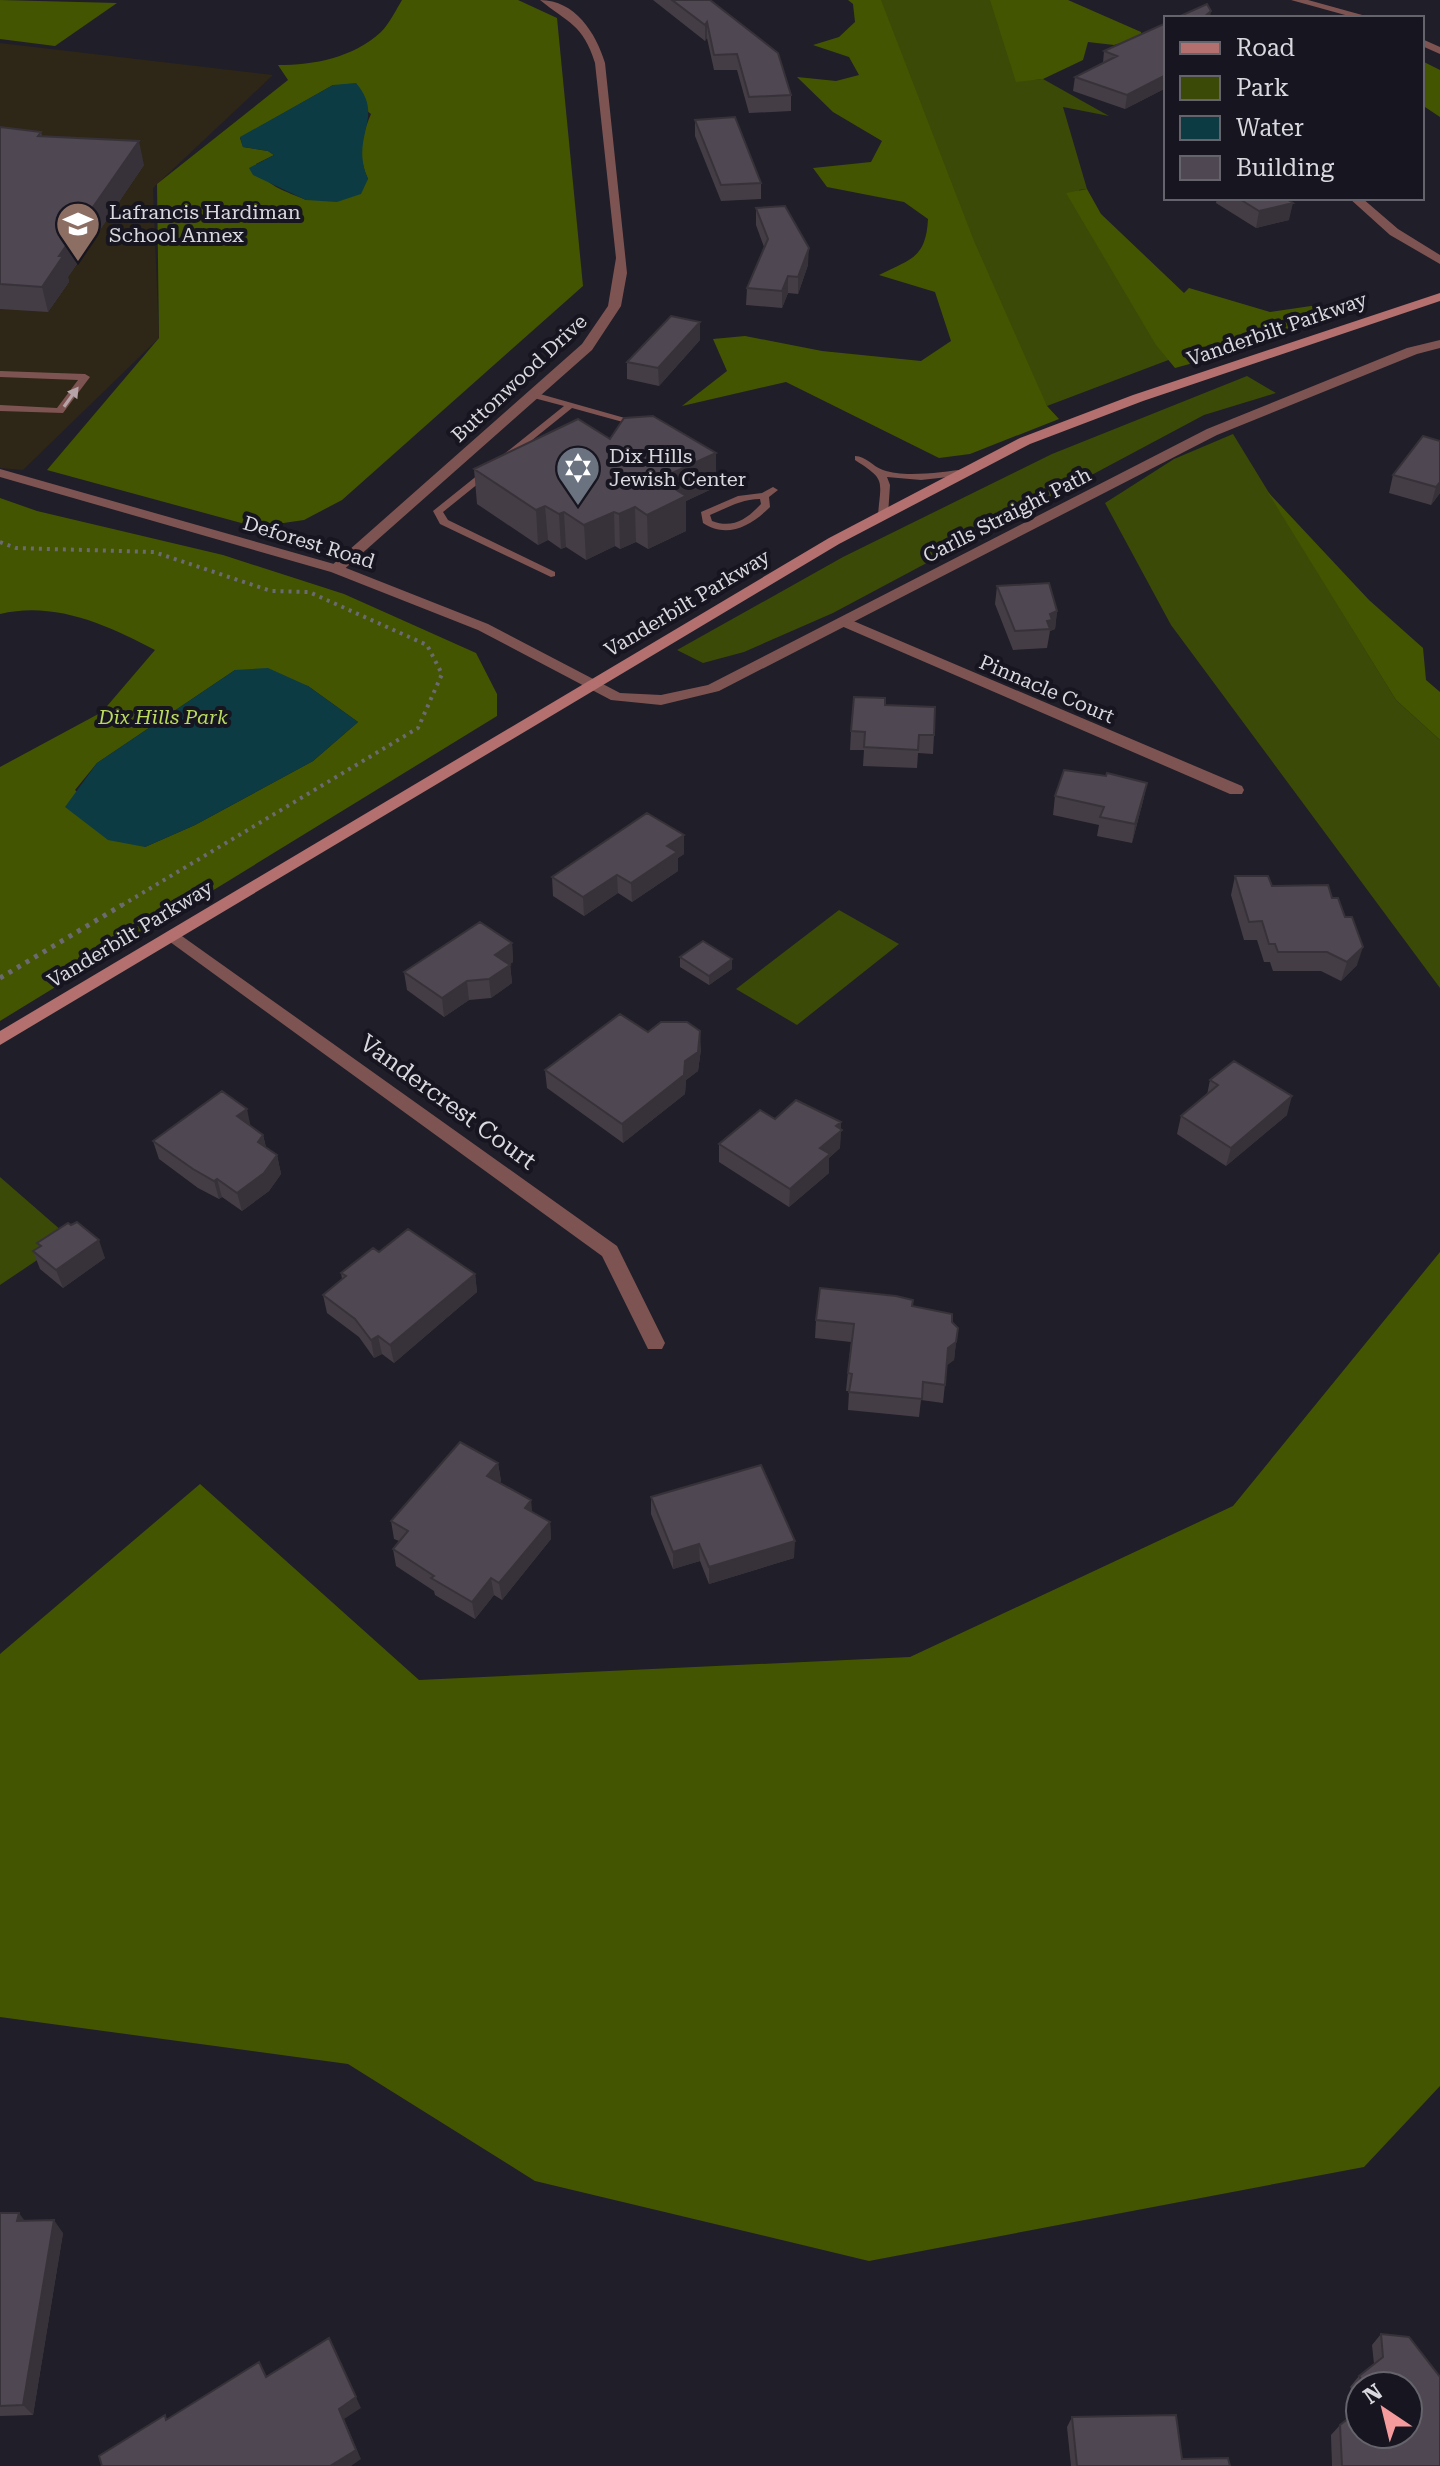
<svg xmlns="http://www.w3.org/2000/svg" width="1440" height="2466" viewBox="0 0 1440 2466" font-family="'Roboto Serif',serif">
<rect width="100%" height="100%" fill="#201e29"/>
<path fill="#2e2616" d="M0,43l273,32 -120,113 6,150 -136,132 -23,-2z"/>
<path fill="#3b4a06" d="M868,0h131l34,80 10,-1 66,37 -46,-9 24,82 -8,1 100,166 -132,50 -77,-132z
M1247,376l29,17 -72,22 -371,198 -89,39 -41,11 -26,-13 166,-93 209,-103z
M1233,434l163,266 44,40v248l-269,-363 -66,-122 69,-44z
M839,910l60,34 -102,81 -61,-36z
M0,1177l70,61 -70,47z"/>
<path fill="#445501" fill-rule="evenodd" d="M0,0l117,3 -62,43 -55,-7z
M402,0h116l39,18 26,268 -241,214 -38,20 -48,7 -209,-57 112,-132 -2,-154 131,-104 -10,-15c37,0 74,-7 103,-33 8,-8 15,-22 21,-32zM333,85l38,29c-10,24 -14,40 -3,65l-62,21c-20,-9 -43,-14 -50,-36l18,-9 -6,-4 -25,-4 -3,-9z
M848,0h33l93,241 73,165 12,13 -89,35 -31,4 -153,-76 -104,24 45,-35 -14,-32 32,-3 77,15 99,10 30,-20 -16,-49 -56,-17c32,-16 47,-17 49,-56l-24,-17 -77,-15 -14,-19 58,-6 11,-21 -49,-29 -36,-35 39,4 23,-6 -10,-18 -36,-12 26,-8 16,-15 -2,-18z
M990,0h78l73,32v5l-27,8 -26,-3 -5,18 -40,19 -27,3z
M1422,61l18,9v47l-18,-12z
M1087,189l14,25 83,79 5,-5 81,24 41,-6 45,3 -130,45 -51,14 -19,-23 -90,-152z
M1267,491l102,109 54,48 3,32 14,12v48l-44,-40z
M0,498l37,13 186,44 121,39 132,59 21,41v22l-497,305v-254l102,-55 53,-62c-48,-25 -100,-49 -155,-36zM235,670l73,16 50,36 -45,39 -118,64 -50,22 -70,-57 22,-27z
M1440,1252v834l-76,81 -495,94 -334,-80 -187,-117 -348,-47v-363l200,-170 219,196 491,-23 323,-151z"/>
<path fill="#0c3b44" d="M356,83c30,35 -7,53 12,96l-7,15 -24,8 -31,-2 -53,-25 -4,-7 25,-13 -6,-4 -25,-4 -3,-10 93,-52z
M268,668l40,18 50,36 -45,39 -118,64 -50,22 -37,-7 -43,-33 32,-44 138,-93z"/>
<g fill="none" stroke-linecap="round" stroke-linejoin="round">
<path stroke="#6b6972" stroke-width="4" stroke-dasharray="3 5" stroke-linecap="butt" d="M0,542l16,6 138,4 117,39 38,1 118,53 15,29 -24,54 -299,179"/>
<path stroke="#6b6972" stroke-width="5" stroke-dasharray="4 6" stroke-linecap="butt" d="M0,978l122,-73"/>
<path fill="#7e5452" fill-rule="evenodd" d="M0,371l85,3 5,3 -27,36 -63,-2v-6l57,3 21,-28 -78,-3z
M533,392l113,32 -5,3 -69,-19 -129,104 5,8 107,52v4l-4,1 -111,-53 -7,-13 131,-105 -34,-9v-4z
M855,456c11,0 17,10 28,14 21,8 60,2 83,-1l5,3 -5,3 -45,5 -34,-3 3,8 -2,30 -5,3 -5,-3c3,-36 8,-35 -23,-55z
M773,487l5,3 -9,7 1,10c-19,19 -43,32 -67,16l-2,-11 37,-16 24,-3zM760,499l1,5c-14,15 -28,25 -49,17l-2,-6c17,-7 31,-16 50,-16z"/>
<path fill="#7e5452" fill-rule="evenodd" d="M540,0c35,0 56,33 65,63l22,210 -6,33 -29,44 -251,222h-10v-6l251,-222 26,-38 8,-48 -21,-195c-12,-39 -27,-40 -55,-63z
M1291,0h17l65,18h-17z
M1422,39l18,8v7l-18,-8z
M1349,198h13l36,31 42,26v9l-50,-29z
M844,617l398,169 2,4 -2,4h-12l-391,-169v-6z
M172,929l445,317 48,97 -3,6h-14l-46,-93 -436,-317 -3,-4z"/>
<path fill="#7e5452" fill-rule="evenodd" d="M1440,340v8l-23,6 -200,81 -498,256 -58,14 -50,-5 -133,-70 -147,-58 -331,-95v-8l341,97 147,58 132,69 41,2 47,-10 499,-256 200,-81z"/>
<path fill="#b3706e" fill-rule="evenodd" d="M1440,293v8l-297,100 -113,43 -191,100 -839,501v-14l829,-493 191,-100 113,-43z"/>
</g>
<path fill="#443d46" d="M653,0h57l81,95v16l-42,2 -12,-43h-23l-7,-32 -2,3z
M1166,23v65l-41,21 -52,-18 2,-14 28,-14 1,-12z
M695,120l66,63v16l-40,2 -26,-65z
M0,127l41,5 1,4 102,29 -76,112 1,5 -21,30 -48,-3z
M1217,198h68l4,22 -33,8 -40,-25z
M756,208l52,57 -10,29 -10,-1 -6,15 -36,-3 1,-17 17,-41 -8,-22z
M700,340l-41,46 -32,-7v-17z
M1440,441v52l-9,12 -42,-12 4,-18z
M716,453v34l-30,14v30l-38,18 -12,-7 -16,7 -5,-3 -29,14 -20,-13 -5,2 -13,-9 -10,5 -61,-41 -3,-35z
M997,586l60,25 -2,18 -5,2 -3,17 -34,2 -18,-46z
M885,705l49,30 -1,19 -15,-1 -1,15 -54,-2 1,-16h-14l1,-19z
M1147,783l-4,18 -11,42 -35,-7 2,-11 -46,-10 2,-19z
M684,835v19l-6,4v13l-46,31 -14,-9 -34,23 -31,-20 -1,-19z
M1235,876l37,10 60,12 25,67 -16,16 -20,-10h-48l-3,-9h-6l-7,-22h-13l-13,-45z
M512,943l1,19 -3,2 2,19 -21,15 -22,2 -25,17 -37,-27 -3,-18z
M680,957l52,12 -23,16 -29,-18z
M648,1032l53,17 -3,22 -12,9 -1,14 -62,49 -76,-55 -2,-18z
M1210,1080l77,35 -61,51 -49,-32 4,-18 26,-21z
M775,1119l66,3 -1,26 -11,10v15l-40,34 -70,-45v-18z
M251,1127l12,8 3,12 11,8 4,19 -12,17 -27,20 -20,-14 -3,2 -21,-11 -39,-29 -6,-18z
M71,1225l34,33 -42,30 -23,-19 -7,-18 6,-4 -2,-4z
M379,1252l96,22 2,18 -83,71 -12,-9 -8,4 -15,-21 -32,-24 -4,-18 19,-16 -1,-6z
M912,1306l40,16 4,20 -2,18 -7,5 -4,38 -22,-3 -2,17 -71,-7 1,-19h-3l5,-49 -36,-4 1,-18z
M498,1463l3,18 -2,2 33,29 18,10 1,17 -49,61 -8,-5 -19,24 -40,-24 -1,-4 -38,-25 -3,-17 6,-8 -5,-2 -3,-18z
M651,1497l143,61 -85,26 -9,-23 -27,8 -22,-55z
M0,2213l63,20 -30,182 -33,1z
M1381,2334l28,3 31,40v89h-108l-1,-31 9,-10 20,-16v25h48v-48h-48v15l-10,-14 9,-11 15,-12 -2,-19z
M1072,2417l110,42 48,7h-159l-4,-39z"/>
<path fill="#373239" d="M1211,11l-1,7h-7z
M707,22v16l-2,3v-16z
M1166,75v13l-41,21 2,-14z
M139,141l5,24 -76,112 1,5 -21,30 -6,-25 17,-31z
M1293,203l-4,17 -33,8 3,-17z
M809,248l-1,17 -10,29v-17z
M788,276v17l-6,15v-17z
M700,322v18l-41,46 -1,-18z
M716,453v34l-30,14v30l-38,18 -1,-34 21,-40z
M1440,482v11l-9,12 5,-18z
M545,506l3,34 -10,5 -2,-35z
M635,507l1,35 -16,7 -1,-35z
M564,512l2,35 -5,2 -2,-35z
M614,512l1,34 -29,14 -2,-35z
M1057,611l-2,18 -5,2 -1,7 1,-9 -3,-8 3,-7z
M1147,783l-4,18 -11,42 3,-19z
M684,835v19l-6,4v13l-46,31 -1,-19 36,-37z
M617,875l1,18 -34,23 -1,-19z
M512,943l1,19 -16,11 -2,-18z
M1363,947l-6,18 -16,16 6,-19z
M732,959v10l-23,16v-9z
M510,965l2,18 -21,15 -2,-19z
M467,981l2,19 -25,17 -2,-19z
M700,1031l1,18 -3,22 -12,9 -1,14 -62,49 -1,-19 63,-63z
M1292,1096l-5,19 -61,51 5,-18z
M247,1109l4,19 -14,-12z
M841,1122l-1,26 -11,10v15l-40,34 1,-18 46,-63z
M263,1135l4,18 -9,-11z
M277,1155l4,19 -12,17 -27,20 -5,-18z
M217,1179l5,18 -3,2 -5,-18z
M99,1240l6,18 -42,30 -7,-18z
M475,1274l2,18 -83,71 -4,-18z
M378,1336l4,18 -8,4 -3,-18z
M956,1342l-2,18 -8,6 2,-18z
M498,1463l3,18 -11,13 -3,-18z
M531,1500l2,18 -8,-10z
M550,1522l1,17 -49,61 -3,-17z
M795,1541l-1,17 -85,26v-17z
M699,1544l1,17 -27,8v-17z
M491,1578l3,17 -19,24 -3,-17z
M19,2213l9,12 -11,-4z
M54,2220l9,13 -30,182 -10,-10z
M329,2338l32,70 -17,11 17,40 -10,7h-21l9,-57z"/>
<path fill="#4f4751" stroke="#373239" stroke-width="2" d="M672,0h38l68,53 13,42 -42,2 -12,-43 -23,1 -7,-33 -2,3z
M1207,4l4,7 -8,7h-27z
M1166,23v52l-39,20 -52,-18 42,-21 -13,-5z
M735,117l26,66 -40,2 -26,-65z
M0,127l41,5 -3,4 101,5 -80,115h4l-21,31 -42,-3z
M1238,198h47l8,5 -34,8z
M785,206l24,42 -11,29 -10,-1 -6,15 -35,-3 21,-49 -12,-31z
M671,316l29,6 -42,46 -31,-6z
M653,416l63,37 -48,22 8,5 -9,4 19,12 -39,19 -12,-8 -16,7 -5,-2 -30,13 -20,-13 -5,2 -14,-8 -9,4 -62,-41 104,-50 32,20 14,-21z
M1423,436l17,5v41l-4,5 -43,-12z
M1049,583l8,28 -7,3 2,6 -5,1 3,8 -35,2 -18,-45z
M854,697l31,1v7l50,2 -1,28h-15l-1,15 -54,-3 1,-15 -14,-1z
M1064,770l42,6 1,-3 40,10 -12,41 -35,-7 4,-10 -49,-11z
M647,813l37,22 -17,11 10,6 -46,31 -14,-8 -34,22 -31,-20z
M1235,876h33l4,10 56,-1 4,13h6l7,19h7l11,30 -16,15 -20,-10h-49l-3,-8h-6l-7,-23 -13,1z
M480,922l32,21 -17,12 15,10 -21,14 -22,2 -25,17 -38,-26z
M703,941l29,18 -23,17 -29,-19z
M620,1014l28,18 13,-10h26l13,9 -2,21 -13,9 -1,14 -62,49 -77,-54z
M1234,1061l58,35 -61,52 -50,-32 37,-31 -8,-5z
M222,1091l25,18 -10,7 26,19 -5,7 19,13 -13,18 -27,20 -20,-14 -3,2 -21,-12 -40,-28z
M796,1100l45,22 -5,4 6,4 -22,18 10,6 -40,35 -71,-45 41,-34 15,9z
M77,1222l22,18 -43,30 -23,-19 8,-5 -4,-3 31,-20 3,2z
M408,1229l67,45 -85,71 -12,-9 -7,4 -16,-21 -32,-24 23,-19 -5,-3 32,-25 6,4z
M820,1288l76,8 17,4 -1,6 40,8v8l6,6 -2,14 -8,6 -3,37 -22,-3 -1,17 -73,-7 3,-18 -4,-1 6,-49 -38,-4z
M460,1442l38,21 -11,13 44,24 -6,8 25,14 -51,61 -8,-5 -19,24 -41,-24 3,-2 -41,-27 15,-18 -17,-10z
M761,1465l34,76 -86,26 -10,-23 -26,8 -22,-55z
M0,2213h19l-2,8 37,-1 -31,185 -23,1z
M1381,2334l28,3 31,40v89h-98l-2,-41 20,-16v25h48v-48h-42l-7,-10 24,-19z
M329,2338l27,59 -17,12 17,41 -26,16h-228l-3,-10 66,-41 1,5 93,-58 7,15z
M1176,2415l6,44 46,-1 2,8h-153l-5,-49z"/>
<defs><path id="oneway-solid" d="M-6-.8H1V-3.2L6.5 0L1 3.2V.8H-6Z" transform="scale(2)"/></defs>
<use fill="#b5a3a7" href="#oneway-solid" transform="translate(71 397) rotate(-54)"/>
<defs>
<g id="school-pin" transform="scale(2.3)"><path d="M0 17L-7.5 6A9.5 9.5 0 1 1 7.5 6Z" fill="#8d6e63" stroke="#17151f"/><path d="M0-5L7-2L0 1L-7-2ZM-4 1L0 2.5L4 1V4Q0 6-4 4Z" fill="#fff"/></g>
<g id="synagogue-pin" transform="scale(2.3)"><path d="M0 17L-7.5 6A9.5 9.5 0 1 1 7.5 6Z" fill="#6b7280" stroke="#17151f"/><path d="M0-6.5L5.6 3.2H-5.6ZM0 6.5L5.6-3.2H-5.6Z" fill="#fff"/></g>
</defs>
<g fill-rule="evenodd">
<use href="#school-pin" x="78" y="224"/>
<use href="#synagogue-pin" x="578" y="468"/>
</g>
<g text-anchor="middle" dominant-baseline="central" stroke-width="8" stroke-linejoin="round" paint-order="stroke">
<g font-size="20" fill="#d9d8df" stroke="#17151f" text-anchor="start">
<text x="109" y="212">Lafrancis Hardiman<tspan x="109" dy="23">School Annex</tspan></text>
<text x="609" y="456">Dix Hills<tspan x="609" dy="23">Jewish Center</tspan></text>
</g>
<g font-size="20" fill="#d9d8df" stroke="#17151f">
<text transform="translate(1277 329) rotate(-19)">Vanderbilt Parkway</text>
<text transform="translate(519 378) rotate(-43)">Buttonwood Drive</text>
<text transform="translate(1007 515) rotate(-27)">Carlls Straight Path</text>
<text transform="translate(309 542) rotate(17)">Deforest Road</text>
<text transform="translate(687 603) rotate(-31)">Vanderbilt Parkway</text>
<text transform="translate(1047 689) rotate(23)">Pinnacle Court</text>
<text transform="translate(130 934) rotate(-31)">Vanderbilt Parkway</text>
</g>
<g font-size="20" font-style="italic" fill="#bada5d" stroke="#17151f">
<text x="163" y="717">Dix Hills Park</text>
</g>
<g font-size="24" fill="#d9d8df" stroke="#17151f">
<text transform="translate(448 1102) rotate(36)">Vandercrest Court</text>
</g>
</g>
<rect x="1164" y="16" width="260" height="184" fill="#17151f" stroke="#65636c" stroke-width="2"/>
<rect x="1180" y="42" width="40" height="12" fill="#b3706e" stroke="#65636c" stroke-width="2"/>
<text x="1236" y="56" font-size="24" fill="#d9d8df">Road</text>
<rect x="1180" y="76" width="40" height="24" fill="#3b4a06" stroke="#65636c" stroke-width="2"/>
<text x="1236" y="96" font-size="24" fill="#d9d8df">Park</text>
<rect x="1180" y="116" width="40" height="24" fill="#0c3b44" stroke="#65636c" stroke-width="2"/>
<text x="1236" y="136" font-size="24" fill="#d9d8df">Water</text>
<rect x="1180" y="156" width="40" height="24" fill="#4f4751" stroke="#65636c" stroke-width="2"/>
<text x="1236" y="176" font-size="24" fill="#d9d8df">Building</text>
<g transform="translate(1384 2410) rotate(325)"><circle r="38" fill="#17151f" stroke="#65636c" stroke-width="2"/>
<path d="M0-6L14 30L0 20L-14 30Z" fill="#f59b9e"/>
<text y="-12" font-size="22" font-weight="bold" text-anchor="middle" fill="#d9d8df">N</text>
</g>
</svg>
